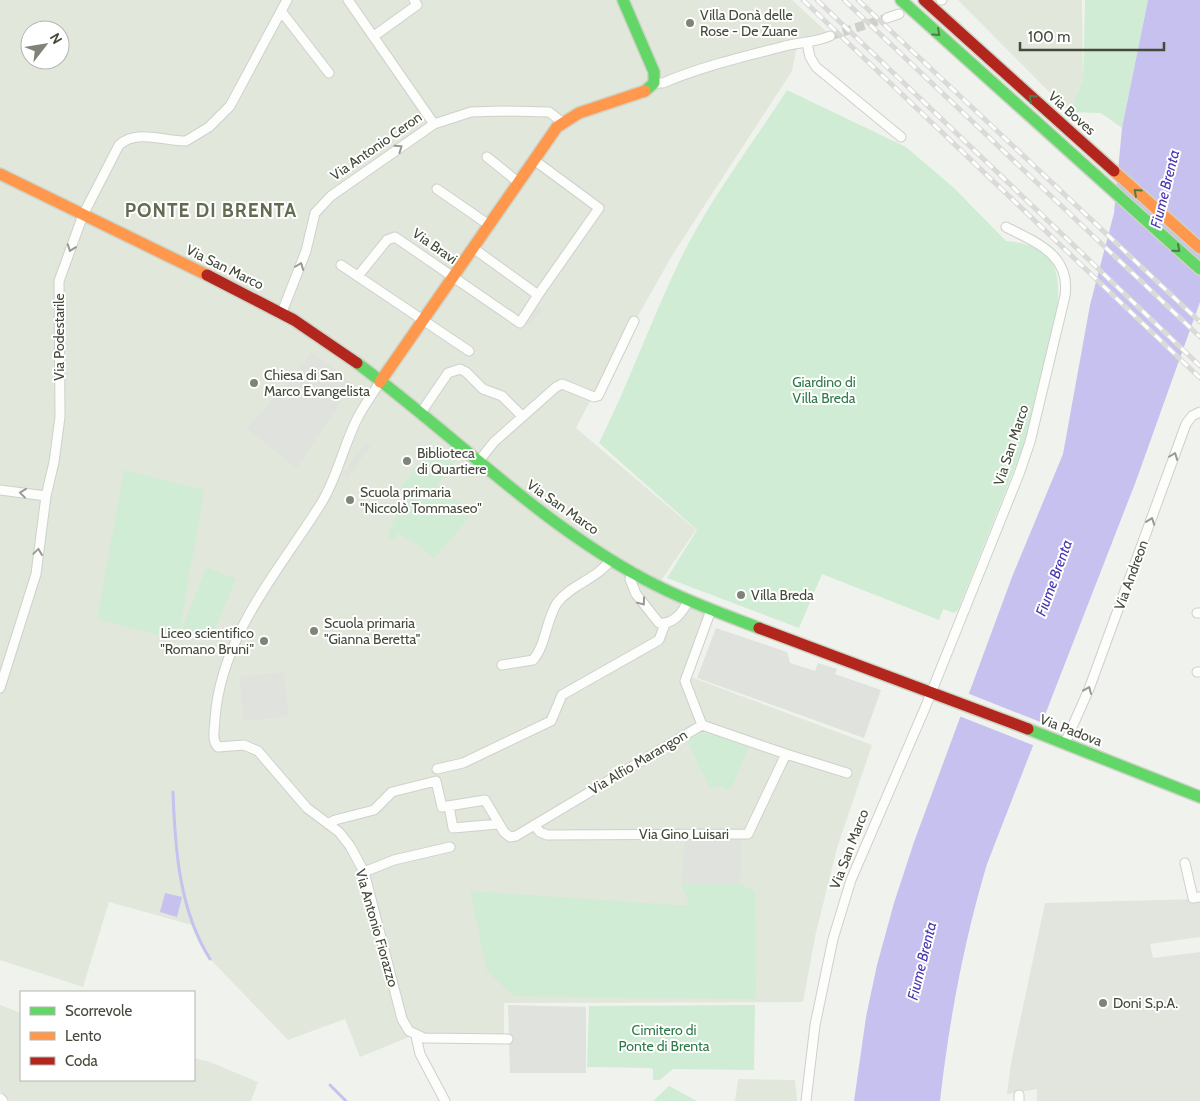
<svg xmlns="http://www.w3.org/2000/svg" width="1200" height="1101" viewBox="0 0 1200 1101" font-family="Cabin,sans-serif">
<rect width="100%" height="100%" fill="#f0f3ed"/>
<path fill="#e1e7db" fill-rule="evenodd" d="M0,0h792l38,35 -33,11 -5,25 -119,183 -34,60 -8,9 -55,105 120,102 -38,55 50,22 -25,67 189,71 -35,103 -22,89 -12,65 -299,1v36l-95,-2 -49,20 -15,-38 -57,21 -78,-81 -18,-34 -83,-23 -26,85 -83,-27zM30,30h30v30h-30z
M958,0h124l1,80 -14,32z
M0,1005l21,8v67h173v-22l16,4 48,20 -7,19h-241l-10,-10z
M738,1079l57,1 2,21h-62z"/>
<path fill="#e1e5dd" d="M1200,899v38l-50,7 3,14 47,-6v149h-163v-12l-30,5 4,-31 34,-160z"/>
<path fill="#d0ecd4" d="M1085,0h63l-26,128 -21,-15 -32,-1 14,-32z
M787,90l119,57 48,41 52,53c47,4 56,26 51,71l-33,133 -66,165 -4,3 -11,-4 -4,11 -117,-46 -23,54 -132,-50 30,-48 -98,-87c30,-60 52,-123 81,-183 29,-60 71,-114 107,-170z
M437,443l20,16 -20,25 35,30 -38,44 -14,-12 -22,-13 -5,7 -6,-3 19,-45 -6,-4z
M124,470l80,20 -26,150 -81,-21z
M207,567l29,12 -26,61 -28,-12z
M703,732l46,15 -19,43 -11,-4 -9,2 -23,-47z
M681,883l59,1 15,8 1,107 -243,-3 -26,-25 -17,-80 220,15z
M755,1005l-1,65 -81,-1 -13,11h-7v-11l-3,-1 -63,-1 2,-61z
M669,1086l28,15h-44z"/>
<path fill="#e0e2dd" d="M537,305l5,4 -13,17 -5,-3z
M312,352l40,32 -55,84 -50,-39z
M364,444l7,1 -23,32 -7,-1z
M716,628l71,24 3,11 25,8 3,-8 19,6 -2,5 46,16 -17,48 -167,-60z
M284,672l5,44 -45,5 -5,-44z
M685,840h57l-2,44 -59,-1z
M508,1005l78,2v66h-76z"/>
<path fill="#c6c1ee" d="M1148,0h52v302l-64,179 -149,383c-23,77 -38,157 -47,237h-86l12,-84 11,-52 17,-62 20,-61 98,-265 51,-123 27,-149 24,-92 8,-85z
M165,893l17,4 -5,20 -17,-5z"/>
<path fill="#f0f3ed" d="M967,693l76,30 -8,23 -76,-30z"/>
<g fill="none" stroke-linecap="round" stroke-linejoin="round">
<path stroke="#c6c1ee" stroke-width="3" d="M173,792c2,56 6,118 37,167
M330,1085l16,16"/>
<path stroke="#ced1c9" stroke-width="9" stroke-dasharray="9 4.5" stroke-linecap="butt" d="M830,36l57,-18"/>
<g stroke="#ced1cb" stroke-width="11">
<path id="street" d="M348,0l86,124
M941,0h1
M281,11l48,62
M887,18l12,-4
M374,36l43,-31 -3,-5
M807,43l3,14 6,10 85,70
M654,83h9c37,-16 79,-26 118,-36 17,-5 33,-4 49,-11
M487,157l31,25
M437,189l52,36
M473,248l65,47 61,-87 -65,-48
M341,265l128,86
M358,276l29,-36 8,-3 125,86 18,-28
M282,312l24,-61 9,-38 16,-17 103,-72 37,-12 32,-1 46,1 13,10
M380,382c-8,13 -18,26 -24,39 -13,27 -19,56 -34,81 -43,69 -100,131 -107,216 0,10 -4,22 3,29l26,-2 14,6 49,57 32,24 11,14 14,26 38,147 7,12 15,7 84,1
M420,414l28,-41 12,-4 6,3 17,17 19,7 20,20
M478,462l16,-20 62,-55 6,-3 32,13 4,-1 36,-75
M0,490l46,6
M633,572l-3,7 6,15 23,29c14,2 24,-11 29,-22
M1197,613h3
M502,665l31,-5c13,-15 13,-40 24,-57 14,-19 41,-24 54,-44
M1197,672h3
M0,688l36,-114 10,-78 8,-34 6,-45 -1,-136 24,-66 36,-70c18,-16 44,-4 67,-4l23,-14 21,-21 57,-106
M1065,743l24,-54 97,-265 6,-8 8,-4
M786,754l61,19
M437,769l26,-6 88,-42 11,-26 97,-55 6,-16
M449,806l4,22 45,-4
M328,824l7,-4 39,-10 18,-18 44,-11 6,26 43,-7 19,32 6,5 6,-1 186,-111 -17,-44 26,-71
M534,825l6,7 7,3 201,-1 38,-80 -84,-29
M1185,863l8,35 7,-1
M364,872l30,-12 56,-13
M416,1036l4,18 25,47
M0,1098l3,3
M806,1101l9,-76 18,-86 18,-59 74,-172 94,-234 11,-32 35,-146c6,-41 -28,-53 -59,-69
M1019,1101v-6"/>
</g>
<g stroke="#cdd3c6" stroke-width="14">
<path id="fast" d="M623,0l31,72v11l-9,8
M901,0l299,269
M357,363c96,71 181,159 287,216 37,20 76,34 115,49
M1028,729l172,68"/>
</g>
<g stroke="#cdd3c6" stroke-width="14">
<path id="slow" d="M1114,171l86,77
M0,174l207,101
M380,382l177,-255 22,-14 66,-22"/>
</g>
<g stroke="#cdd3c6" stroke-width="14">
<path id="jam" d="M924,0l190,171
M207,275l87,45 63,43
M759,628l269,101"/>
</g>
<use href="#street" stroke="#fdfdfc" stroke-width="9"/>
<use href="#fast" stroke="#63d668" stroke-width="11"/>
<use href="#slow" stroke="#ff974d" stroke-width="11"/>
<use href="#jam" stroke="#b3261e" stroke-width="11"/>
<g stroke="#dadad9" stroke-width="5">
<path id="rail" d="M803,0l397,378
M817,0l383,366
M844,0l356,337
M858,0l342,322"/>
</g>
<use href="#rail" stroke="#fff" stroke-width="3" stroke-dasharray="9" stroke-linecap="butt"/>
</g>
<defs><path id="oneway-chevron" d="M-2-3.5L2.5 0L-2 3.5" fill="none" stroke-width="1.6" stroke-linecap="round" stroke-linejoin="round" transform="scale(1.25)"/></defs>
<g stroke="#4f7a49">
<use href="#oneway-chevron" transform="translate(937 33) rotate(42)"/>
<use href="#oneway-chevron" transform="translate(1032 98) rotate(-138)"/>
<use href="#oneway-chevron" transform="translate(1137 192) rotate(-138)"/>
<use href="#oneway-chevron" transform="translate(1177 249) rotate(41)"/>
</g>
<g stroke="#979a91">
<use href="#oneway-chevron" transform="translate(399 148) rotate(-35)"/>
<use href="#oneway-chevron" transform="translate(71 248) rotate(110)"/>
<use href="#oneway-chevron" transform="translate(300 266) rotate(-69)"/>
<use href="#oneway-chevron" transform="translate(1174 456) rotate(-69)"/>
<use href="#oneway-chevron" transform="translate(23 493) rotate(-173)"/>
<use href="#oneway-chevron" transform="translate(1151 521) rotate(-70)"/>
<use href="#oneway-chevron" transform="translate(38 552) rotate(-82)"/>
<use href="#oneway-chevron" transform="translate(642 602) rotate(53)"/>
<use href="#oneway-chevron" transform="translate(1088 690) rotate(-67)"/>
</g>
<g fill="#808478" stroke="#fff" stroke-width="2">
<circle cx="690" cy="23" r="5"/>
<circle cx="254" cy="383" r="5"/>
<circle cx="407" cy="461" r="5"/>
<circle cx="350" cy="500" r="5"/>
<circle cx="741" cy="595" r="5"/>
<circle cx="314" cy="631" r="5"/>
<circle cx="264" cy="641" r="5"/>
<circle cx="1103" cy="1003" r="5"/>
</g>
<g text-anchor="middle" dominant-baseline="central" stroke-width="4" stroke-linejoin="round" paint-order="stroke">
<g font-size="14" fill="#444939" stroke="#fff" text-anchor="start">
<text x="700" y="15">Villa Donà delle<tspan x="700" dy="16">Rose - De Zuane</tspan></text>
<text x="264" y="375">Chiesa di San<tspan x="264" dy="16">Marco Evangelista</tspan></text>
<text x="417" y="453">Biblioteca<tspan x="417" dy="16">di Quartiere</tspan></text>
<text x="360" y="492">Scuola primaria<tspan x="360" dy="16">"Niccolò Tommaseo"</tspan></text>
<text x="751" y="595">Villa Breda</text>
<text x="324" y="623">Scuola primaria<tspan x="324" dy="16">"Gianna Beretta"</tspan></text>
<text x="254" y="633" text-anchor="end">Liceo scientifico<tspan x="254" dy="16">"Romano Bruni"</tspan></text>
<text x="1113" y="1003">Doni S.p.A.</text>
</g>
<g font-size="14" fill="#444939" stroke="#fff">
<text transform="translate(1072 113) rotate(42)">Via Boves</text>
<text transform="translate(376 146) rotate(-35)">Via Antonio Ceron</text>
<text transform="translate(435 246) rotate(35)">Via Bravi</text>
<text transform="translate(225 267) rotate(26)">Via San Marco</text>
<text transform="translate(59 337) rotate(-90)">Via Podestarile</text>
<text transform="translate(1011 445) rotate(-72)">Via San Marco</text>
<text transform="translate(563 507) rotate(35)">Via San Marco</text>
<text transform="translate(1131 575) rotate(-70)">Via Andreon</text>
<text transform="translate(1071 730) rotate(21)">Via Padova</text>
<text transform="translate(638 762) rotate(-31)">Via Alfio Marangon</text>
<text x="684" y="834">Via Gino Luisari</text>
<text transform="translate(849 849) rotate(-69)">Via San Marco</text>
<text transform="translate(377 928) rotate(74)">Via Antonio Fiorazzo</text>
</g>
<g font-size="14" fill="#2e7948" stroke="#fff">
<text x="824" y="382">Giardino di<tspan x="824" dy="16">Villa Breda</tspan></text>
<text x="664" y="1030">Cimitero di<tspan x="664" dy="16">Ponte di Brenta</tspan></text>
</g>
<g font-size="15" font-style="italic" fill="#4835b2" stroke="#fff">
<text transform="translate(1165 189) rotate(-76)">Fiume Brenta</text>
<text transform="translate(1054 578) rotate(-70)">Fiume Brenta</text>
<text transform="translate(922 961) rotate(-76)">Fiume Brenta</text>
</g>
<g font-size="19" font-weight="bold" letter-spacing="1" fill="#636b51" stroke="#fff">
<text x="211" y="210">PONTE DI BRENTA</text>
</g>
</g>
<rect x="20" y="991" width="175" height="90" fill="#ffffff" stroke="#b4b6b0"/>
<rect x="30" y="1007" width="25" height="8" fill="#63d668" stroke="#b4b6b0"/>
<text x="65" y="1016" font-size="15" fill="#444939">Scorrevole</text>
<rect x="30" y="1032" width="25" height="8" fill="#ff974d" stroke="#b4b6b0"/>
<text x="65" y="1041" font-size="15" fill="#444939">Lento</text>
<rect x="30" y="1057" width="25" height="8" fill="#b3261e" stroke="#b4b6b0"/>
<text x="65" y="1066" font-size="15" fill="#444939">Coda</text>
<g transform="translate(45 45) rotate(59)"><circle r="24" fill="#ffffff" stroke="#b4b6b0"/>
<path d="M0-4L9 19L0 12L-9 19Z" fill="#808478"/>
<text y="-8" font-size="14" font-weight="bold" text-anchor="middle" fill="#444939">N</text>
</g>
<path d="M1020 42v8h144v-8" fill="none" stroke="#444939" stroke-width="2.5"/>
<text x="1028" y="42" font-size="15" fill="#444939" stroke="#ffffff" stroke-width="4" paint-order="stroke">100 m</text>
</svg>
